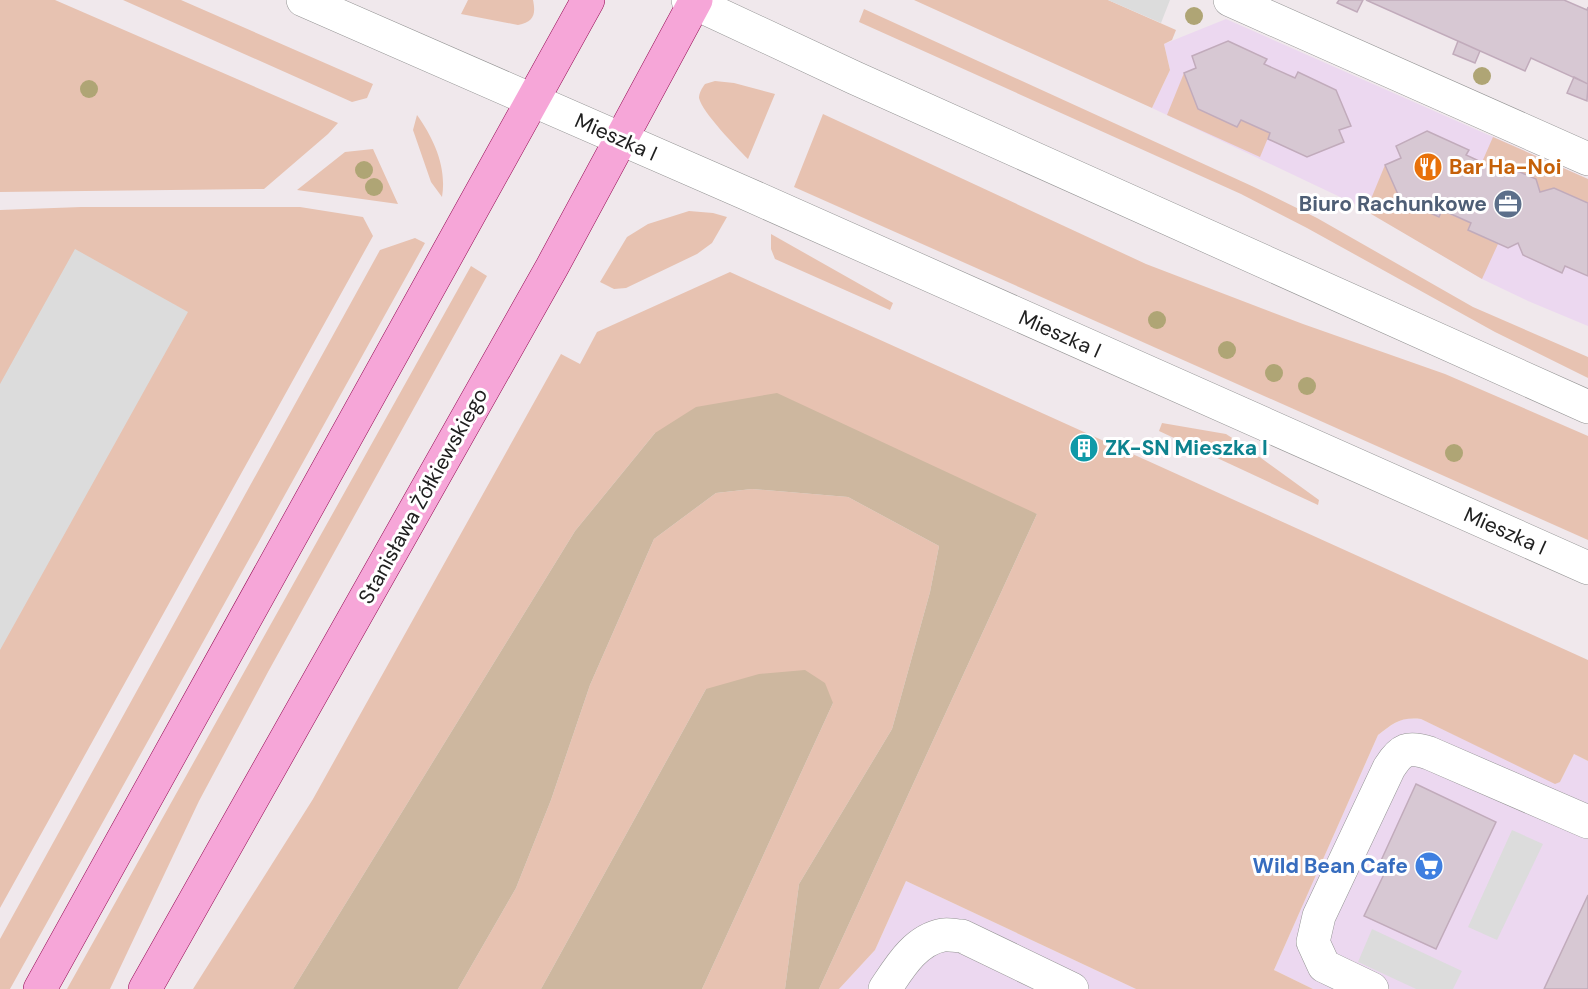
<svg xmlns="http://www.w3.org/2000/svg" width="1588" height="989" viewBox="0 0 1588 989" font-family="'DM Sans',sans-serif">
<rect width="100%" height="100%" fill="#f0e8ec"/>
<path fill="#ecd8f0" d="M1226,19l362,160v147l-60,-25 -46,-22 -123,-73 -207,-98 18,-38 -6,-26z
M1406,718l15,1 134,64 5,-1 14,-28 14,7v228h-275l-39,-19 104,-235 15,-11z
M906,881l230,108h-297l36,-39z"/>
<path fill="#e7c2b1" d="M0,0h55l283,123 -10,11 -64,55 -264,3z
M123,0h58l192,84 -6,14 -15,4z
M468,0h65c3,14 1,22 -15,25l-57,-11z
M914,0h194l68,30 -4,10 -8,4 6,26 -18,38z
M864,9l390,178 63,31 156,89 115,50v21l-93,-46 -188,-104 -66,-34 -382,-172z
M1184,73l14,36 39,17 4,-6 29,13 -10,24 -93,-42z
M715,81l19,2 41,11 -27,65c-11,-11 -46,-47 -49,-61 0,-5 3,-10 6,-14z
M823,114l323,150 157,60 142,50 143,62v104l-794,-353z
M417,115c17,24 30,52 25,82l-11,-15 -18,-52z
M1493,137l95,42v24l-34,-15 -14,4 -5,-13 -38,-17 -3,6 -12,-6z
M373,149l25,55 -101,-14 48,-38z
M1385,165l57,46 29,12 -3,7 30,14 -16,35 -116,-68z
M81,207h219l63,10 10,19 -373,672v-698z
M689,211l24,2 14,4 -15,26 -15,11 -71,34 -12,1 -14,-7 27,-45 21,-13z
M771,234l122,69 -3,7 -115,-51 -4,-10z
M415,238l10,5 -415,746h-10v-50l380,-689z
M471,266l16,10 -219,396 -69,129 -89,188h-43z
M730,272l858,388v101l-14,-7 -14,28 -5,2 -134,-65c-21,-2 -27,4 -43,16l-104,235 39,19h-177l-230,-108 -31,69 -36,39h-20l218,-475 -382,-81 -80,98 -282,458h-100l120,-190 248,-445 19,10 17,-32z
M1162,423l64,11 20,13 73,53 -1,5 -159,-74z
M752,489l96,8 91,49 -9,46 -38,137 -93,155 -14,105h-83l131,-286 -127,-14 -165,300h-83l58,-101 35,-88 39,-115 64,-146 62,-46z"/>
<path fill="#cdb79f" d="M777,393l260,121 -218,475h-34l14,-105 93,-155 38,-137 9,-46 -91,-49 -96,-8 -36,4 -62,46 -64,146 -39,115 -35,88 -58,101h-165l282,-458 80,-98 41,-26z
M805,670l20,13 8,20 -131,286h-161l165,-300 53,-15z"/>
<path fill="#dcdcdc" d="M1108,0h62l-9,23z
M75,249l113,63 -188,338v-266z
M1512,830l31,14 -46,96 -29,-13z
M1372,929l90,42 -9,18h-37l-58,-27z"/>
<path fill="#d7c8d3" stroke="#c1abbb" stroke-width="1.5" d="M1339,0h24l-6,12 -20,-9z
M1366,0h198l23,10 1,-3v77l-57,-26 -6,13z
M1228,41l39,18 -3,5 31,14 3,-6 38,18 15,36 -12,4 5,12 -37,15 -39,-18 2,-6 -29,-13 -4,7 -39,-18 -14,-36 12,-5 -4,-12z
M1458,41l22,10 -5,12 -22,-9z
M1574,77l14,7 -1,17 -20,-8z
M1427,131l42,19 -3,5 28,13 3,-6 39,17 4,13 14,-4 34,15v73l-23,-10 -3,7 -39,-18 -5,-12 -10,5 -40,-18 3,-7 -29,-13 -3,7 -39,-18 -15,-34 16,-7 -5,-12z
M1416,784l80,38 -60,127 -72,-33 23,-48 -8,-3z
M1588,895v94h-44z"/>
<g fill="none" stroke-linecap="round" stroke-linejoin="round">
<g stroke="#949494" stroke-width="34">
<path id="minor" d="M303,0l442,193 843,375
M688,0l167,78 733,329
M1230,0l358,159
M885,989c14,-21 30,-49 58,-54 6,-1 13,1 19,1l110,53
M1372,989l-48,-23 -11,-24 6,-26 70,-148c12,-19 19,-22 40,-15l159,69"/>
</g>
<g stroke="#930951" stroke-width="34">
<path id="major" d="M40,989l548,-989
M145,989l407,-722 144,-267"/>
</g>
<use href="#minor" stroke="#fff" stroke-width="33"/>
<use href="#major" stroke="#f6a6d8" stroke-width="33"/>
</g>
<g fill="#afa575">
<circle cx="1194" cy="16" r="9"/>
<circle cx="1482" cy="76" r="9"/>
<circle cx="89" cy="89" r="9"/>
<circle cx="364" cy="170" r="9"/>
<circle cx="374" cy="187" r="9"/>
<circle cx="1157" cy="320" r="9"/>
<circle cx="1227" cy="350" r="9"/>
<circle cx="1274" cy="373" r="9"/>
<circle cx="1307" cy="386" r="9"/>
<circle cx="1454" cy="453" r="9"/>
</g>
<defs>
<g id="restaurant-disc" transform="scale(1.5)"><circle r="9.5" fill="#e8710a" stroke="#fff"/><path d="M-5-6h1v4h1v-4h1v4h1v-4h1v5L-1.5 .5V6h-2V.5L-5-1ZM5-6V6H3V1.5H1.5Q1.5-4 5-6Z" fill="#fff"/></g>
<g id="office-disc" transform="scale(1.5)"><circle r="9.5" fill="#5c6f8a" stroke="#fff"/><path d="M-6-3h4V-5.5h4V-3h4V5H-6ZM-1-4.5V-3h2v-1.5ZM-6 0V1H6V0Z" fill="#fff"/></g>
<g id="building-disc" transform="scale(1.5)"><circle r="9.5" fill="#0f9aa8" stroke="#fff"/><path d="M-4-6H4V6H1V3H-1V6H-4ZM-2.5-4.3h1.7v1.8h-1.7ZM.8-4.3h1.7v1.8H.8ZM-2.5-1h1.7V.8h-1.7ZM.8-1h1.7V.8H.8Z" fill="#fff"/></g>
<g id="supermarket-disc" transform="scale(1.5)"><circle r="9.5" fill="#3f7fe0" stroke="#fff"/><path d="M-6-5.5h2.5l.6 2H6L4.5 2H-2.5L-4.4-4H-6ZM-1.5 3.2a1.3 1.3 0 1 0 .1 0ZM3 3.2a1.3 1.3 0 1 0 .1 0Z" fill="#fff"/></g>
</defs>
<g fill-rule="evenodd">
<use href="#restaurant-disc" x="1428" y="167"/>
<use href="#office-disc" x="1508" y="204"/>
<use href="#building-disc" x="1084" y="448"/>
<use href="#supermarket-disc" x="1429" y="866"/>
</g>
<g text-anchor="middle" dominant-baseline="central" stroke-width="6" stroke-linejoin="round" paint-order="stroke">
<g font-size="21" fill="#202020" stroke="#fff">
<text transform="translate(616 137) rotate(24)">Mieszka I</text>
<text transform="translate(1060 334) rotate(24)">Mieszka I</text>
<text transform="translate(423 496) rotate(-61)">Stanisława Żółkiewskiego</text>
<text transform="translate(1505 531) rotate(24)">Mieszka I</text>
</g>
<g font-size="21" font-weight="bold" fill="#c56008" stroke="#fff" text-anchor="start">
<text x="1449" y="167">Bar Ha-Noi</text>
</g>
<g font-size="21" font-weight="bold" fill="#4e5e75" stroke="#fff" text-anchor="end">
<text x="1487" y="204">Biuro Rachunkowe</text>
</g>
<g font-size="21" font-weight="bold" fill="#0d838f" stroke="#fff" text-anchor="start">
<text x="1105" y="448">ZK-SN Mieszka I</text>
</g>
<g font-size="21" font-weight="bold" fill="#366cbe" stroke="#fff" text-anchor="end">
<text x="1408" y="866">Wild Bean Cafe</text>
</g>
</g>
</svg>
